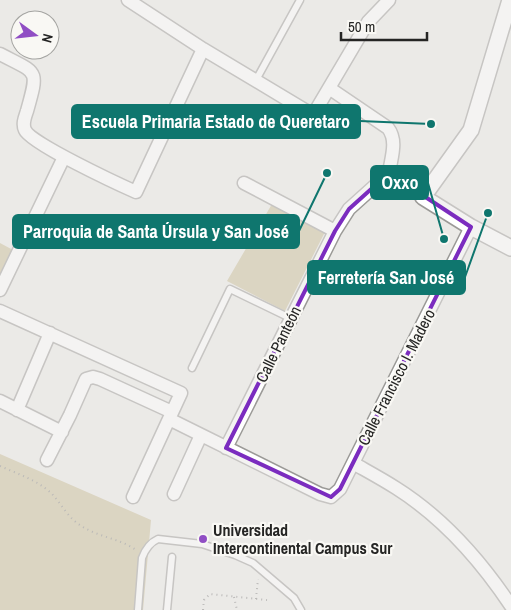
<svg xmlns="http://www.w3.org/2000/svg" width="511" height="610" viewBox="0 0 511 610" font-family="'Archivo Narrow',sans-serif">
<rect width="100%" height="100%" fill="#ebeae7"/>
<path fill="#c8bc94" d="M272,204l54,26 -41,81 -58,-30z
M0,243l13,7 -13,29z
M0,454l151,66 -8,90h-143z"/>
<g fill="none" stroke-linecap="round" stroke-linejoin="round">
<g stroke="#9b9a97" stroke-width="9">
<path id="service" d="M256,80l44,-80
M192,368l38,-79 60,29
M138,610l4,-52c3,-8 7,-15 16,-19l44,5 33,11 18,8 41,35 7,12
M167,610l5,-53"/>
</g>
<g stroke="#9b9a97" stroke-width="15">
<path id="minor" d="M128,0l75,49 110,66 55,-93 21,-22
M0,54c38,20 39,14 27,57 -2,6 -5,13 -2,19 5,13 93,54 111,62l67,-143
M329,88l59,40c10,13 3,30 1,45
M389,173l34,24
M244,183l91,48
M0,290l64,-133
M0,311l181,82 -48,104
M0,401l62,31
M17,410l33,-77
M169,419l151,75 11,3 9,-8 131,-262
M226,448l109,-217 14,-22 40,-36
M47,460l23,-45 16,-36 7,-2 7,2 72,33
M353,463c14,8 29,16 43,25 46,29 85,73 115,118
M174,494l27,-59"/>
</g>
<g stroke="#9b9a97" stroke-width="18">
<path id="tertiary" d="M510,0l-39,130 -48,67 48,30 40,21"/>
</g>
<path stroke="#7f7f7d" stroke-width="2" stroke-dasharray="1 4" stroke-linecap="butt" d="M0,466c18,8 37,14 51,27 10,10 17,25 29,32 17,12 39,13 56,25
M234,597l3,13
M256,599l2,-20
M203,610l1,-10 6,-6 57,6"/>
<use href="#service" stroke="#fff" stroke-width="6"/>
<use href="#minor" stroke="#fff" stroke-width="12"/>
<use href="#tertiary" stroke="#fff" stroke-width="15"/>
</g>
<path d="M0 0H511V610H0ZM389,173l82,54 -131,262 -9,8 -105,-49 109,-217 14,-22z" fill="#ebeae7" fill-opacity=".55" fill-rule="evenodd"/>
<path fill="none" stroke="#7b2cbf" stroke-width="4" stroke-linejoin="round" d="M389,173l82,54 -131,262 -9,8 -105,-49 109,-217 14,-22z"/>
<circle fill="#904ec4" stroke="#f9f8f4" stroke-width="2" cx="203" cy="539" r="5"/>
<g text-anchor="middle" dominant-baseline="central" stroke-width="4.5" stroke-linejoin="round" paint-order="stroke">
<g font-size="16" fill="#252524" stroke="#f9f8f4">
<text transform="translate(278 344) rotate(-64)">Calle Panteón</text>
<text transform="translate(396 377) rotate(-63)">Calle Francisco I. Madero</text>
</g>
<g font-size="16" font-weight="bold" fill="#252524" stroke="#f9f8f4" text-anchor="start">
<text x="213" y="530">Universidad<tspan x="213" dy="18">Intercontinental Campus Sur</tspan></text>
</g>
</g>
<path fill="none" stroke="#0f766e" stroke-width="2" d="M431 124L360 121M444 239L428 183M327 173L299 231M488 213L465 277"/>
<g fill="#0f766e" stroke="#f9f8f4" stroke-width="2">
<circle cx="431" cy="124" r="5"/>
<circle cx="444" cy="239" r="5"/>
<circle cx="327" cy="173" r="5"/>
<circle cx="488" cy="213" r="5"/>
</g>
<g fill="#0f766e" stroke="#0f766e" stroke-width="2">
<rect x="72" y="105" width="288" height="33" rx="5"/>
<rect x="371" y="166" width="57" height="33" rx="5"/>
<rect x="13" y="215" width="286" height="33" rx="5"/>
<rect x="308" y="261" width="157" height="33" rx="5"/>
</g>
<g font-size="18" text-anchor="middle" font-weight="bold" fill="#fff">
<text x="216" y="128">Escuela Primaria Estado de Queretaro</text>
<text x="400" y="189">Oxxo</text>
<text x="156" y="238">Parroquia de Santa Úrsula y San José</text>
<text x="386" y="284">Ferretería San José</text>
</g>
<g transform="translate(35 35) rotate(105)"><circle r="24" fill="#f9f8f4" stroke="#a4a4a1"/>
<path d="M0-4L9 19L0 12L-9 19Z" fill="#904ec4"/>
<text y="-8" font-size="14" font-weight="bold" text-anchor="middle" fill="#252524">N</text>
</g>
<path d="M341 32v8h86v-8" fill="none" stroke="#252524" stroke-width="2.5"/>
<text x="348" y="32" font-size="15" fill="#252524" stroke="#f9f8f4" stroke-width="4" paint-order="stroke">50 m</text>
</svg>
